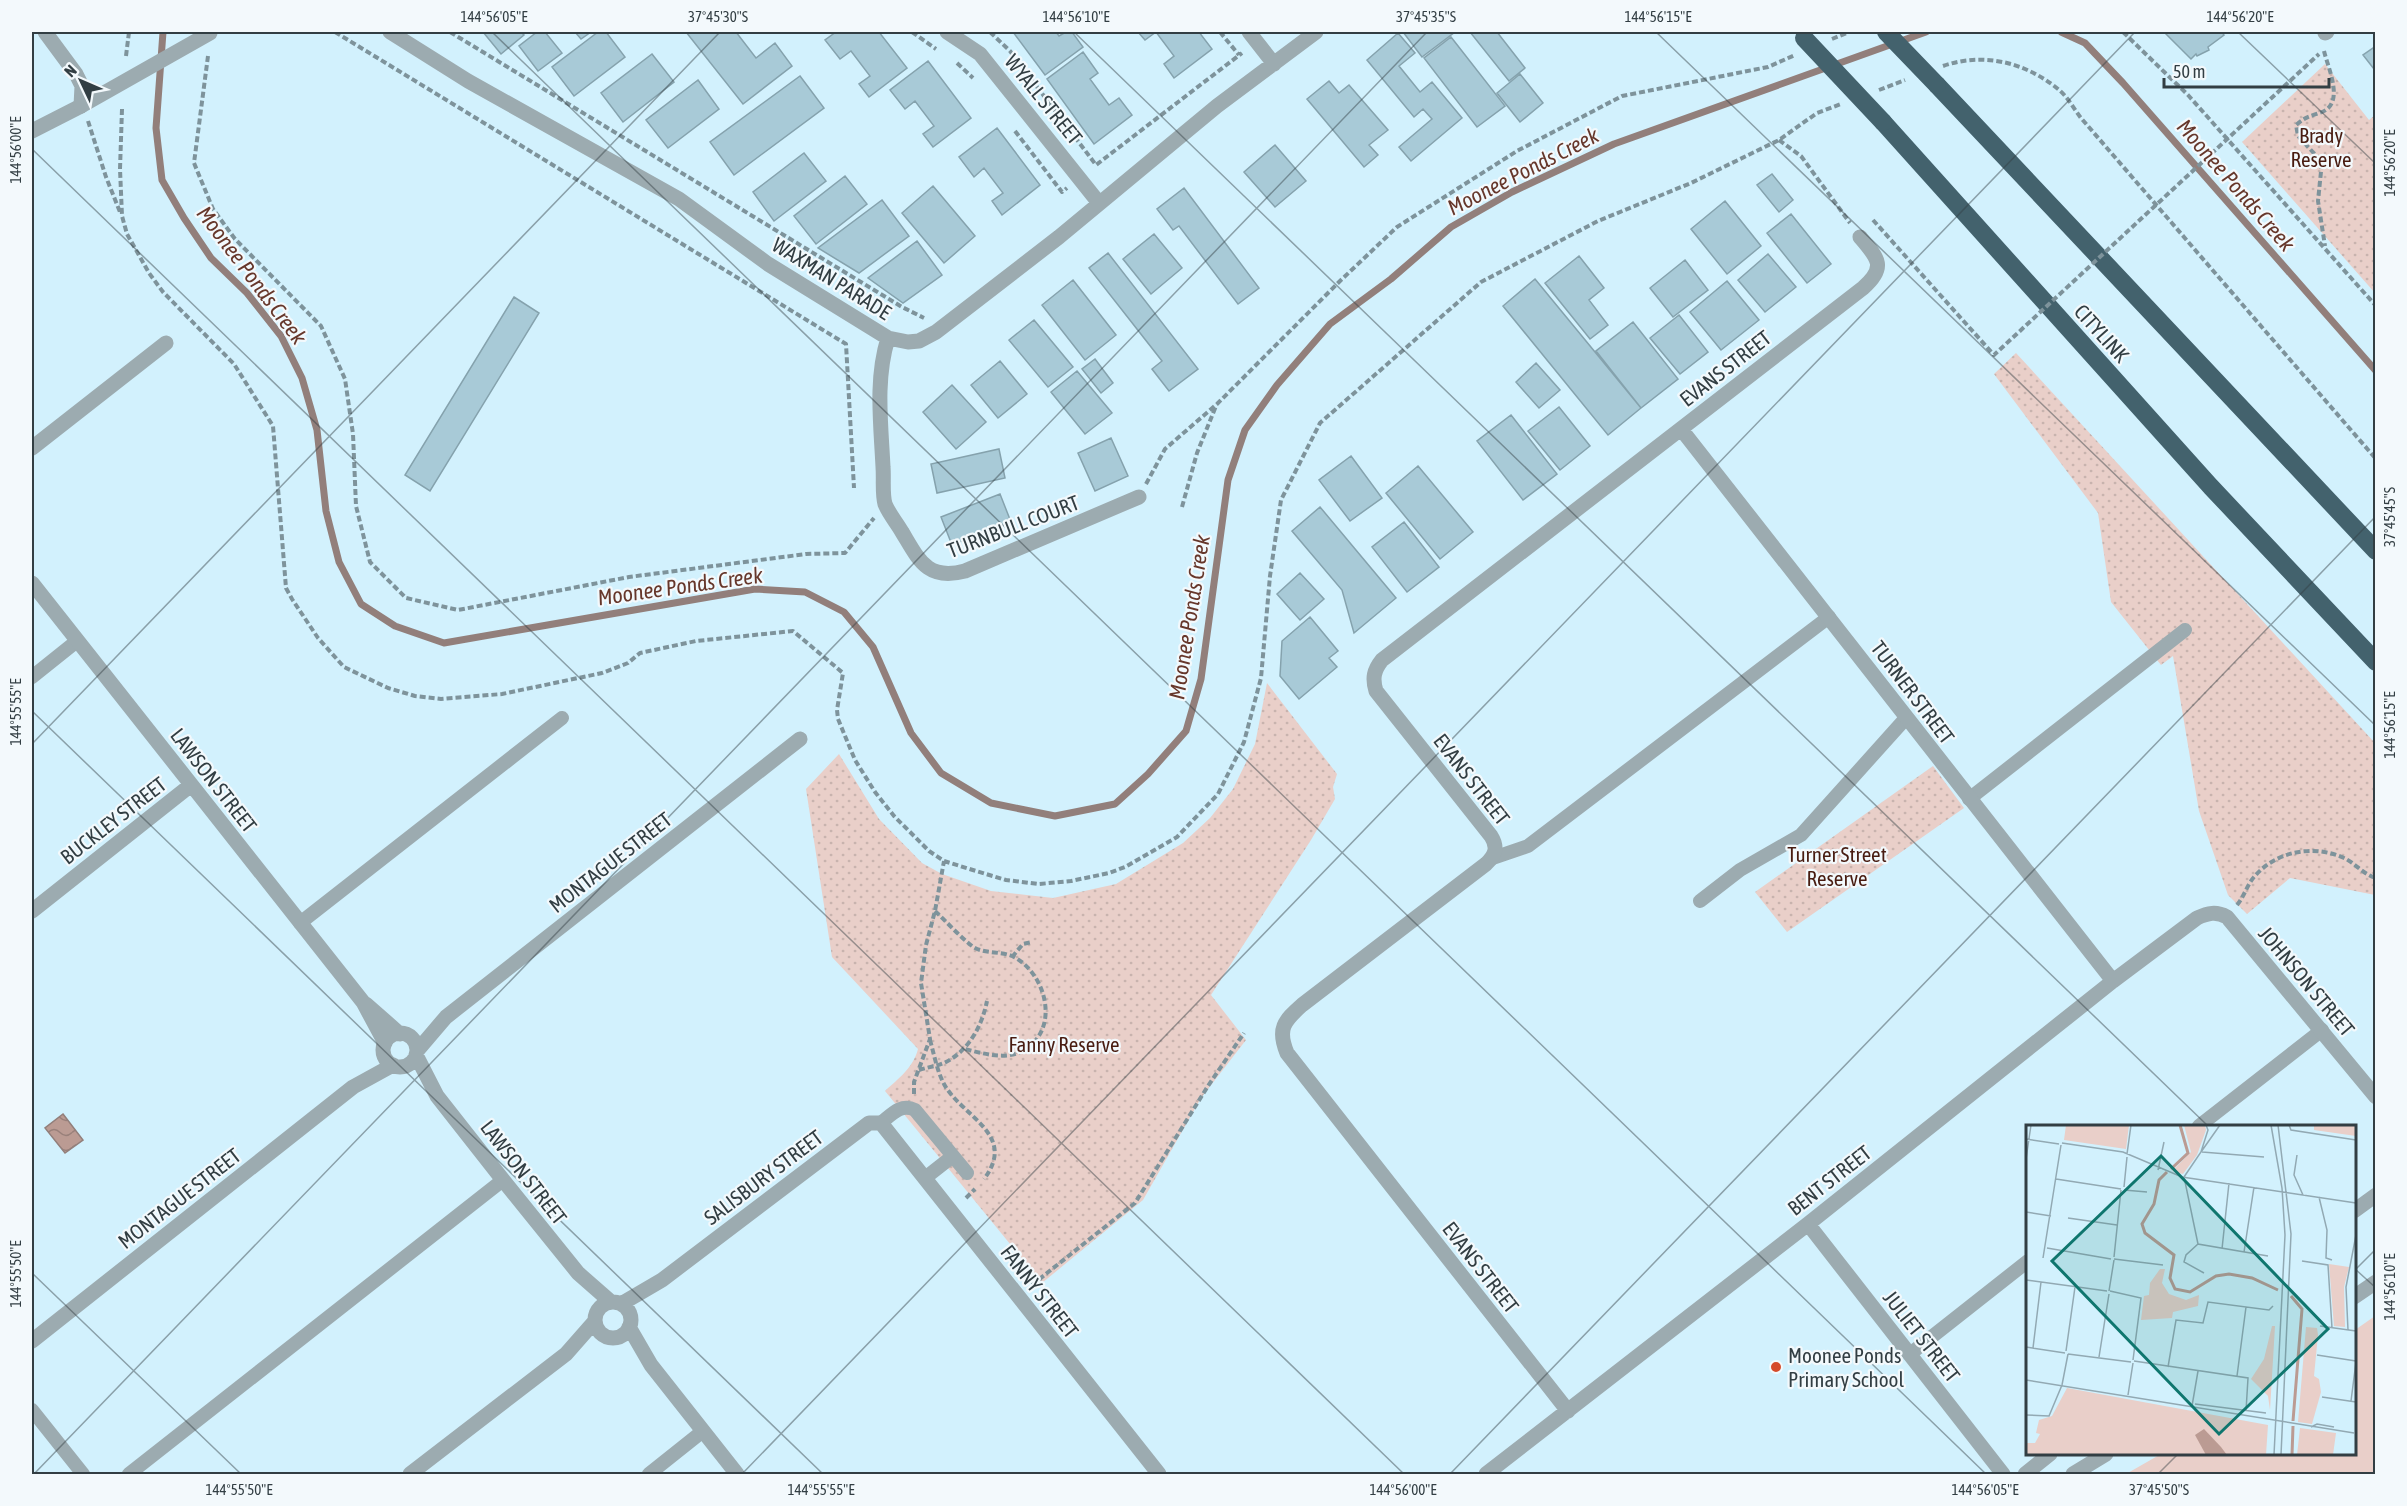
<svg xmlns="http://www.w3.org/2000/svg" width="2407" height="1506" viewBox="0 0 2407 1506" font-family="'Asap Condensed',sans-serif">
<defs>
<pattern id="park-dots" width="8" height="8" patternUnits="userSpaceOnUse" patternTransform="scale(1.5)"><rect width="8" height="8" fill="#e9cfc9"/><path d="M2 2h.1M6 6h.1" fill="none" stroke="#c8b3ae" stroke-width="1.8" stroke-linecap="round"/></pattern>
<pattern id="water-waves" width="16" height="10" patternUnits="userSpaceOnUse" patternTransform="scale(1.5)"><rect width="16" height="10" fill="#bb9b93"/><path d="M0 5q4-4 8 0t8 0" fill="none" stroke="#99807a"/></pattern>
</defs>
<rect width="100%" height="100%" fill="#d2f1fd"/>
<path fill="#e9cfc9" d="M2375,1316v158h-249l35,-20h193l1,-124z"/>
<path fill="url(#park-dots)" d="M2325,64l44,56 6,-5v178l-133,-151z
M2016,353l359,390v152l-85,-17 -43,36 -19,-19 -29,-84 -26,-155 -12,9 -50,-63 -13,-89 -104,-139z
M1267,683l70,91 -4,13 2,12 -24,41 -100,155 35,45 -45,58 -58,102 -101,83 -157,-192c14,-13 28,-23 33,-42l-86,-92 -26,-168 33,-35 40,65 43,44 20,11 49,17 62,7 63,-14 67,-41 27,-25 23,-29 22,-45z
M1933,766l31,42 -177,124 -32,-40z"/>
<path fill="url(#water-waves)" stroke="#927f7b" stroke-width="1.5" d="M63,1114l20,26 -18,13 -20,-25z"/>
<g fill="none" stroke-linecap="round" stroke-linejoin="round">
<path stroke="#927f7b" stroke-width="7" d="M163,32l-7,96 6,52 22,38 27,40 36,35 34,43 21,42 15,52 9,81 13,51 22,42 34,22 49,17 311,-54 50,3 39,20 29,35 38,86 30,40 50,30 64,13 60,-12 33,-30 38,-43 15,-52 27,-199 17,-50 32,-45 53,-61 61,-45 60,-52 61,-35 102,-48 312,-112
M2061,32l24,11 38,40 253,288"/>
</g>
<path fill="#a8cad7" stroke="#85a2ad" stroke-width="1.5" d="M483,32h38l3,3 -23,19z
M537,32h8l17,21 -24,18 -19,-25z
M575,32h16l-10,7z
M598,32h8l19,25 -51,39 -22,-29z
M686,32h50l20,26 19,-15 17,23 -49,38z
M836,32h43l28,36 -38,29 -10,-13 11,-8 -19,-25 -11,8 -15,-19z
M1013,32h43l3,4 7,-4h6l11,15 -38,28z
M1138,32h61l13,17 -38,29 -10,-14 10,-8 -18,-24 -11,8z
M1403,32h52l-33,25z
M1470,32h27l28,36 -16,13z
M2164,32h58l2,3 -16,12 1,3 -12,6 -1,-2 -5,5z
M1398,33l17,20 -16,13 21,26 12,-10 30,36 -51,43 -12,-14 33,-28 -9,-10 -9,8 -47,-57z
M1451,37l54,69 -28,21 -53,-69z
M2376,46v22l-2,1 -11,-14z
M1083,52l15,21 -8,6 19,26 10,-7 13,17 -38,29 -47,-65z
M652,54l22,28 -51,40 -22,-29z
M928,61l43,57 -38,29 -10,-13 11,-8 -19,-25 -10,8 -15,-19z
M1520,74l23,29 -23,19 -23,-29z
M800,76l24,32 -90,67 -24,-33z
M698,80l21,29 -51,39 -22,-28z
M1329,81l10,12 10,-8 39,45 -19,15 9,10 -14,12 -57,-68z
M997,128l43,57 -38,30 -10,-14 11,-8 -19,-25 -10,9 -15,-20z
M1275,145l31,36 -31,26 -31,-35z
M804,153l22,28 -52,40 -21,-29z
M1772,174l21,26 -14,12 -22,-27z
M845,176l22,28 -51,40 -22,-28z
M933,186l42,50 -31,27 -42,-50z
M1184,188l75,100 -21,16 -59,-78 -6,4 -16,-21z
M882,200l27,36 -50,37 -41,-25z
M1725,201l36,45 -34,28 -36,-45z
M1791,214l40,50 -24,19 -40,-50z
M1154,234l28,34 -31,26 -28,-35z
M917,241l25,34 -39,28 -35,-25z
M1108,253l90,116 -29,22 -17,-22 10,-8 -73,-93z
M1768,254l28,33 -31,25 -27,-32z
M1579,256l25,32 -15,12 19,25 -18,14 -45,-56z
M1685,260l23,30 -35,27 -23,-29z
M1535,279l106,129 -33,27 -105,-129z
M1073,280l43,55 -31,25 -43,-55z
M1727,281l32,39 -38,30 -31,-38z
M514,297l25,16 -109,178 -25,-16z
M1679,315l29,37 -28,22 -30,-36z
M1034,320l39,47 -25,20 -39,-47z
M1633,322l45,57 -37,29 -45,-57z
M1095,359l18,24 -12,10 -19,-24z
M1000,361l27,33 -29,24 -27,-33z
M1536,363l24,27 -21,18 -23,-26z
M1077,371l35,42 -27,21 -34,-42z
M952,385l34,37 -30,27 -33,-37z
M1559,407l31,39 -30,24 -32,-39z
M1511,415l46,59 -34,26 -46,-59z
M1111,438l17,38 -33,15 -17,-38z
M999,449l6,29 -68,15 -6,-29z
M1351,456l31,42 -32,23 -31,-41z
M1418,466l55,66 -33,27 -54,-66z
M1000,494l11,28 -59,23 -11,-28z
M1320,507l76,91 -42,35 -12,-43 -50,-59z
M1404,522l35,45 -32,25 -35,-45z
M1300,573l24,26 -24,21 -23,-26z
M1310,617l28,34 -9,7 8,9 -38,32 -19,-23 2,-35z"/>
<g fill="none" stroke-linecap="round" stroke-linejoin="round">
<path stroke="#7e939b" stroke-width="4" stroke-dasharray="6 3" stroke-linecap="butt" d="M335,32l511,312 8,144
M450,32l452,275 22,11
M912,32l24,17
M990,32l20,19 86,114 146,-112
M1220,32l19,23
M2123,32l65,63 188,211
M1832,39l17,-7
M2324,51c4,17 21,52 -2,61 -13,5 -14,3 -26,13l2,11 24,26 -4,39 7,45
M126,56l3,-24
M208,56l-14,107 19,46 22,30 86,87 24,53 8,55 3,72 14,56 36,36 52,12 171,-33 177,-23 39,-1 29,-35
M957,63l16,15
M1943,66c40,-14 82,-4 115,23 9,7 16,20 23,29l295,341
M1879,90l26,-10
M122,109l-2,60 2,47 5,18 22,39 14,19 71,72 39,62 13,162 6,11 26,39 26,29 44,21 27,8 26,3 61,-5 100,-21 26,-10 12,-10 56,-12 97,-10 50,42 -6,37 1,9 17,41 20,32 19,24 35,35 15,10 32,10 30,9 33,4 32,-3 38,-8 16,-6 52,-30 41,-43 26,-52 17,-64 9,-102 11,-76 39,-77 161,-141 117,-61 93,-38 88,-43 38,-27 24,-9
M88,121l18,56 14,35
M1015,131l47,61 5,-4
M1779,140l22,16 49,67
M1146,484l19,-35 52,-45 123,-123 57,-54 120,-76 105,-55 146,-29 27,-12
M1182,507l15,-54 19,-47
M2237,905c7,-8 10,-20 17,-28 22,-26 59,-33 90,-19 11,5 20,17 32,20
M935,911c12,11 24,25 37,35 10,8 28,5 40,10 30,14 46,61 22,86 -19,21 -45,13 -69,7
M1012,957l11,-13 9,-2
M930,1040c4,14 7,31 14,44 18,33 74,50 40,95
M919,1070c9,-3 19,-4 27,-8 23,-12 36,-36 41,-61
M914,1094v-12l16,-43 -9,-56 5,-38 9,-34 9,-50
M966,1198l9,-9
M1032,1285l103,-82 73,-117 36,-53"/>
<path stroke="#9cabb0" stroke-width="14" d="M32,677l45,-36
M1969,799l216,-169
M1493,858l35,-12 301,-229
M1700,901l40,-31 61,-35 105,-117
M300,923l262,-205
M881,1123c11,-9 20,-20 34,-13l38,46 -28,22
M2199,1126l123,-96
M953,1156l14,17
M1910,1354l118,-93
M32,1410l51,64
M129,1474l374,-294
M649,1474l54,-43"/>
<path stroke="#9cabb0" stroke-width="15" d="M45,32l31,42 6,12 -1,20
M390,32l78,49 211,118 89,65 120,74 20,4 11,-1 17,-9 123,-95 158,-131 99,-74
M947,32l33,22 119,149
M1249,32l25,32
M2325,33l2,-1
M888,338c-13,42 -7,86 -5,129 1,11 -1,27 2,37 4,10 12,19 17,28 17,28 25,49 63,39l174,-74
M1681,429l432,552
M32,448l134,-105
M32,583l331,419 22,41
M32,911l159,-126
M366,1004l34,30
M383 1050a17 17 0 1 1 34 0a17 17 0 1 1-34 0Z
M417,1051l29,-34 354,-278
M416,1055l21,41 66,84 75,93 33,29
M2354,1211l22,-16
M1808,1224l195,250
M595 1320a18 18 0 1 1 36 0a18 18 0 1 1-36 0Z
M621,1304l41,-24 207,-157h12l278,351
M629,1327l22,38 86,109
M32,1341l321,-254 40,-22
M1568,1411l-281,-358c-10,-24 -3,-32 15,-48l184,-141c10,-9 12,-17 5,-28l-115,-145c-4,-13 -2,-21 6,-31l481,-372c24,-21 15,-30 -3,-51
M410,1474l156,-120 29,-33
M1486,1474l322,-250 305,-243 84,-63c11,-5 19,-7 30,-1l149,180
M2025,1474l25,-20"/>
<path stroke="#9cabb0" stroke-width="15" d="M32,131l49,-25
M2354,1297l22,-15
M2073,1474l33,-20"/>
<path stroke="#43626d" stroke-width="18" d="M1937,85l439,466
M1883,122l328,365 165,175"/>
<path stroke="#7e939b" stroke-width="4" stroke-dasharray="6 3" stroke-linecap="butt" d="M1873,220l121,135 325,-301"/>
<path stroke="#9cabb0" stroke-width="15" d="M81,106l129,-73"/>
<path stroke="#43626d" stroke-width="18" d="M1886,32l51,53
M1804,38l79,84"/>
</g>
<path fill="none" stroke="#323e43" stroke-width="1.5" stroke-opacity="0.45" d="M492,32l1494,1442M1074,32l1134,1094M1656,32l720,694M2238,32l138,132M32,149l1372,1325M32,711l791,763M32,744l688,-712M2354,1268l22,20M2354,1271l22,-22M32,1273l209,201M34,1474l1393,-1442M742,1474l1393,-1442M1450,1474l926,-958M2158,1474l20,-20"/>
<circle fill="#d54a2a" stroke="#f3f9fc" stroke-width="2" cx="1776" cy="1367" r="6"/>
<g text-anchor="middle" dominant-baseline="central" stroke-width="4.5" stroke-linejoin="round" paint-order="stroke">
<g font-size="21" fill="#323e43" stroke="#f3f9fc">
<text transform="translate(1044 99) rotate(51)">WYALL STREET</text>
<text transform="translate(832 278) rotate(32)">WAXMAN PARADE</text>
<text transform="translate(2102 333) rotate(48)">CITYLINK</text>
<text transform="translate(1725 368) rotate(-38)">EVANS STREET</text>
<text transform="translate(1013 526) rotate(-21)">TURNBULL COURT</text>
<text transform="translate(1913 692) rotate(53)">TURNER STREET</text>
<text transform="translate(1472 779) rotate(52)">EVANS STREET</text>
<text transform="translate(214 780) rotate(52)">LAWSON STREET</text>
<text transform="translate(113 820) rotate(-38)">BUCKLEY STREET</text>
<text transform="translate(610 862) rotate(-38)">MONTAGUE STREET</text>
<text transform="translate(2307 981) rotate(50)">JOHNSON STREET</text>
<text transform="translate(524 1172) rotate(52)">LAWSON STREET</text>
<text transform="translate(763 1177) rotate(-37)">SALISBURY STREET</text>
<text transform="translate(1829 1180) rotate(-38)">BENT STREET</text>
<text transform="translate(179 1198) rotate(-38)">MONTAGUE STREET</text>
<text transform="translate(1481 1267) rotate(52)">EVANS STREET</text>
<text transform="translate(1040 1291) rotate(52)">FANNY STREET</text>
<text transform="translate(1922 1336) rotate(52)">JULIET STREET</text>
</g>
<g font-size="21" fill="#481c11" stroke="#f3f9fc">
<text x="2321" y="135">Brady<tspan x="2321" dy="24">Reserve</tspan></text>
<text x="1837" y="854">Turner Street<tspan x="1837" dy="24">Reserve</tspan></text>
<text x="1064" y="1044">Fanny Reserve</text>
</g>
<g font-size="21" fill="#323e43" stroke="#f3f9fc" text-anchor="start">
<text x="1788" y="1355">Moonee Ponds<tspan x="1788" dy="24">Primary School</tspan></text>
</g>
<g font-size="22" font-style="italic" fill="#66372b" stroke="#f3f9fc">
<text transform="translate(1523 171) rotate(-27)">Moonee Ponds Creek</text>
<text transform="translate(2236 185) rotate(49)">Moonee Ponds Creek</text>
<text transform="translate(252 275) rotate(53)">Moonee Ponds Creek</text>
<text transform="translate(680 586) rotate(-8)">Moonee Ponds Creek</text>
<text transform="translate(1189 617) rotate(-81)">Moonee Ponds Creek</text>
</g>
</g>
<g transform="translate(2026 1125)">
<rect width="330" height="330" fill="#d2f1fd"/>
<path d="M41,263l201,37 -2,30h-240v-12h9l5,-9 -4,-1 3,-13 13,-4z" fill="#e9cfc9"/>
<path d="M40,0h63l-3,24 -62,-9zM158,0h21l1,5 -9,25 -14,19 -11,-3 19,-19zM288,0h42v11l-42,-6zM303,139l20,3 -5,20 1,40 -11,-1zM134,144h5l-3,14 7,11 17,6 13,-5 -1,11 -25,6 -1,6 -31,2 3,-24 5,-1 1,-12zM246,201h3l-5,84 -2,-14 -17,-17 13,-20zM280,202l11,1 1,7 -4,41 5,3 2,13 -9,32 -14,-2zM274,303l36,5 -3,22h-36z" fill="#e9cfc9"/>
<path d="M178,304l17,18 6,8h-21l-11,-20z" fill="#bb9b93"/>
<path fill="none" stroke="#bb9b93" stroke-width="3" d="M145,44l17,-16 -8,-28M141,47l-8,8 -5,24 -12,20 3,9 29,22 -4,23 5,11 15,3 26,-16 13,-2 23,4 26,12M265,171l11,13 -9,112M266,330l1,-29"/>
<path fill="none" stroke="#92a9b3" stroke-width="1.5" d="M180,0l2,5 -7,22 -17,25 14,67 70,12M245,0l11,63 3,47 -11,220M252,0l13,109 -10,221M263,0l2,5 65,10M0,14l33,5M36,18l61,9 59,25 174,26M175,27l19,-27M176,27l62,5M101,29l4,-29M271,30l-3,20 9,20M0,34l5,-34M132,45l6,-28M30,54l65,10M98,62l3,-30M98,65l23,2M293,72l8,33 -1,28 6,2M0,87l25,4M42,93l49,7M172,119l-12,11 -2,7 20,11M21,123l64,11M196,124l7,-66M218,127l10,-65M88,132l7,-67M17,133l18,-113M88,134l49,6M276,136l26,4 4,63M0,155l81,11M83,166l5,-31M84,166l31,7 -8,62M294,201l36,5M322,205l-2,-43 10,-52M0,222l39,6M7,223l8,-66M40,226l9,-64M42,229l63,8M291,230l39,6M73,232l10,-63M108,236l114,17 -2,33M142,242l8,-47 27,3 5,-21 61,8 4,-4M211,251l9,-69M0,255l328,53M102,270l5,-32M296,272l34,5M325,276l5,-39M169,279l71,9M166,281l6,-35M0,290l23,1 13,-31 6,-31M285,302l6,-3 17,3"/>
<path fill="#0f766e" fill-opacity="0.15" stroke="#0f766e" stroke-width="3" d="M135,31l167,173 -109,105 -167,-173z"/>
<rect width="330" height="330" fill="none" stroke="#323e43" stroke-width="3"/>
</g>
<rect width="2407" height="1506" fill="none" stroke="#f3f9fc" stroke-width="66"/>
<g transform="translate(81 81) rotate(314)" stroke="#f3f9fc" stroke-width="4.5" paint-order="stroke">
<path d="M0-4.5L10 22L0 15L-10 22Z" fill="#323e43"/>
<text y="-9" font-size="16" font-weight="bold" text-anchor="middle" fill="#323e43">N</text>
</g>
<path d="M2164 78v9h165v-9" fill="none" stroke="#323e43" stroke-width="3"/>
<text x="2173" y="78" font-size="18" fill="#323e43" stroke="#f3f9fc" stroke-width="4.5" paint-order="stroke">50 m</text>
<rect x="33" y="33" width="2341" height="1440" fill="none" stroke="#323e43" stroke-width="2"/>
<g font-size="15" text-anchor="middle" fill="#323e43">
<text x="494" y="22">144°56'05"E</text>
<text x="718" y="22">37°45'30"S</text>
<text x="1076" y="22">144°56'10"E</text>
<text x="1426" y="22">37°45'35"S</text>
<text x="1658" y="22">144°56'15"E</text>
<text x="2240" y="22">144°56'20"E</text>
<text transform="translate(16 150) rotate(-90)" y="5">144°56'00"E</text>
<text transform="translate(2390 163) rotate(-90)" y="5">144°56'20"E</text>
<text transform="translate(2390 517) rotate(-90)" y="5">37°45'45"S</text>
<text transform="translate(16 712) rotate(-90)" y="5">144°55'55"E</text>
<text transform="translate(2390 725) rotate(-90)" y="5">144°56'15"E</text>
<text transform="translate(16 1274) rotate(-90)" y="5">144°55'50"E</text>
<text transform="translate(2390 1287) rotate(-90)" y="5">144°56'10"E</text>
<text x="239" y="1495">144°55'50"E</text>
<text x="821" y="1495">144°55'55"E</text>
<text x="1403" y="1495">144°56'00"E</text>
<text x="1985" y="1495">144°56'05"E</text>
<text x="2159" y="1495">37°45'50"S</text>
</g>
</svg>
